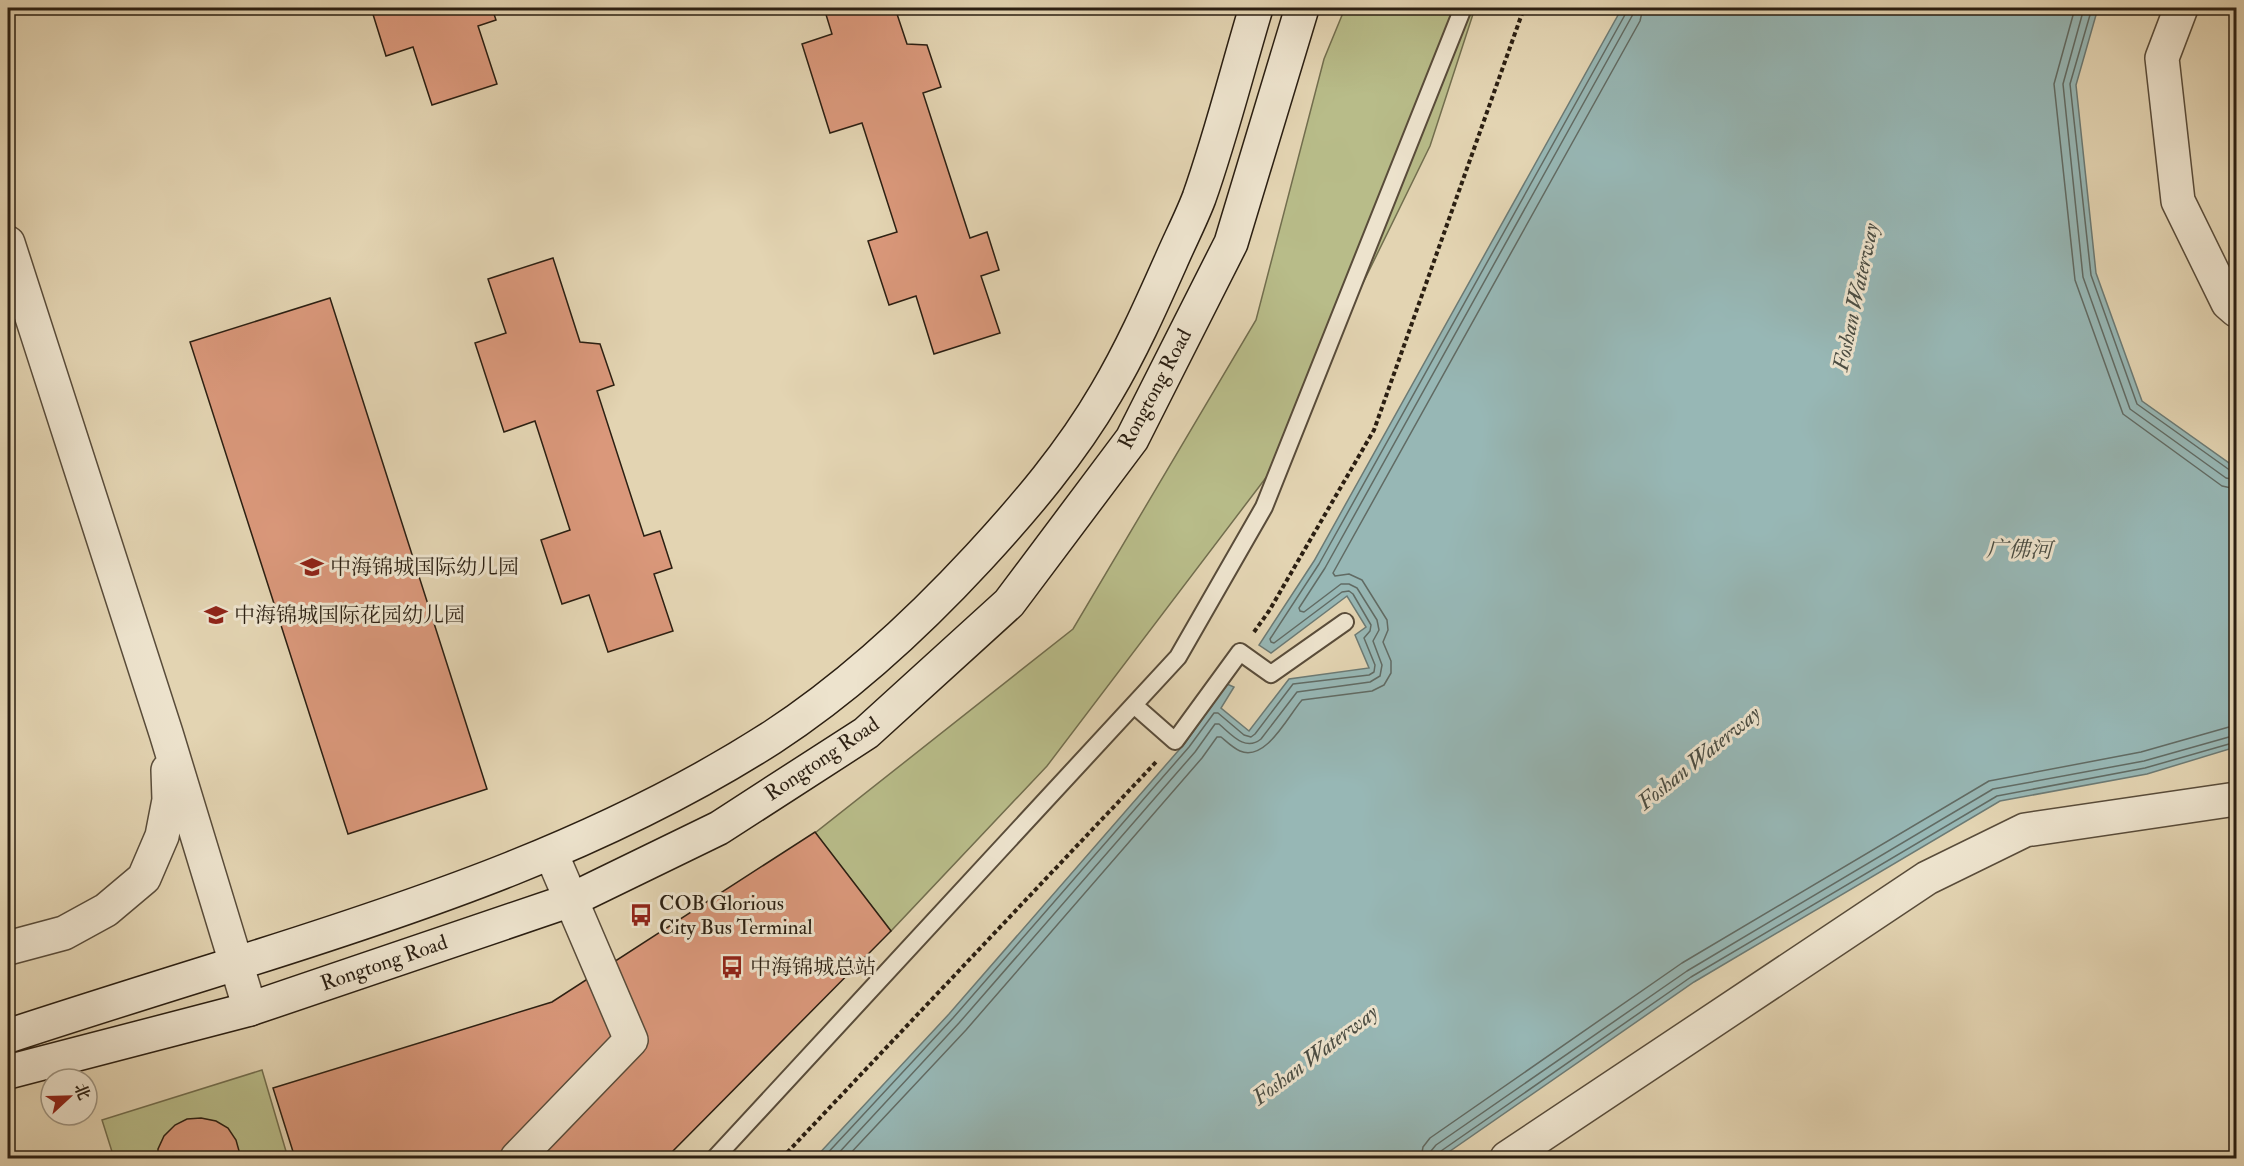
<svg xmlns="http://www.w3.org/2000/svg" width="2244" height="1166" viewBox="0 0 2244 1166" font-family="'IM FELL Double Pica','Noto Serif SC',serif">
<rect width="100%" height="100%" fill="#e3d4b2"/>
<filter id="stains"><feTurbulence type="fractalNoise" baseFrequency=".00333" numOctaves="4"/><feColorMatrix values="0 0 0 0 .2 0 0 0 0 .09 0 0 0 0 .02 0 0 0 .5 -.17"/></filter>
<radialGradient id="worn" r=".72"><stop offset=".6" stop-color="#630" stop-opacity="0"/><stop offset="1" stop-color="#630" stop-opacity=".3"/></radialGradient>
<path fill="#b8bc89" stroke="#726e4e" stroke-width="1.5" d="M1345,8h130l-45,138 -159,325 -224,295 -156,165 -76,-98 258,-204 183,-309 68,-261z
M262,1070l26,88h-174l-12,-38z"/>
<path fill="#97b7b5" stroke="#6c7a74" stroke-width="1.5" d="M1622,8h476l-22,77 20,188 46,128 94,67v279l-89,27 -147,27 -306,181 -254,176h-625l134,-144 236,-271 42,-59 7,3 -13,21 28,23 40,-52 80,-11 -14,-33 11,-8 -19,-31 -76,57 -12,-8 55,-84z"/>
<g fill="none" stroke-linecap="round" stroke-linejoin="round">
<path stroke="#616b64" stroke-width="1.5" d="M2075,8l-21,76 21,196 48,134 99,72 14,3
M2084,8l-21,76 20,193 47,132 96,69 10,2
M2092,8l-22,76 21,191 46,129 94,67 5,2
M823,1158l130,-140 236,-271 25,-34h4l26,22 7,2 4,-3 38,-50 76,-9 5,-3 1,-7 -11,-27 6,-7 1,-6 -18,-31 -4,-3 -7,1 -68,51 -3,-1 -1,-3 49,-75 307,-551 1,-5
M834,1158l125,-135 236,-271 20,-28h4c12,10 26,28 42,15l36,-47 73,-10 10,-6 2,-11 -9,-24 6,-11 -2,-10 -20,-32 -8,-4h-8l-37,28 -4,-1 -1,-3 26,-40 307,-552 2,-8
M846,1158l120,-128 236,-272 15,-21h4c6,5 12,11 19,14 26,11 48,-35 62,-51l70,-9 12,-6 7,-12v-12l-8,-19 5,-12 -1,-10 -25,-40 -13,-6 -14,2 -2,-3 307,-552 3,-13
M1421,1158l2,-11 7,-9 252,-175 307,-182 152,-29 95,-27
M1430,1158l1,-7 5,-6 251,-174 306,-182 151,-28 92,-26
M1438,1158l3,-7 250,-174 306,-181 148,-28 91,-26"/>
</g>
<path fill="#da987b" stroke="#2b1f12" stroke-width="1.5" d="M371,8h121l4,12 -18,6 19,58 -65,21 -19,-58 -27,9z
M824,8h71l12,36 20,1 14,42 -18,6 47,145 17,-6 12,38 -18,6 19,57 -66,21 -18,-58 -27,9 -21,-64 29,-9 -35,-109 -32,10 -28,-89 30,-10z
M553,258l27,84 20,2 14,41 -17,6 47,145 16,-5 12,37 -18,6 19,57 -65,21 -19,-57 -27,9 -21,-64 29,-10 -35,-109 -31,11 -29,-89 31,-10 -18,-54z
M330,298l157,491 -139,45 -158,-492z
M815,832l76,99 -225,227h-371l-22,-70 279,-86z
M201,1118l15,3 12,7 8,12 5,18h-83v-9l6,-13 11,-11 12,-6z"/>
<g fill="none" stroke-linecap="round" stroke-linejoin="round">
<g stroke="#594c3a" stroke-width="20">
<path id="service" d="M1134,705l41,36 65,-89 31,22 74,-52
M715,1158l463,-501 86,-150 199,-499"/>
</g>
<g stroke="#594c3a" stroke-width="36">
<path id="minor" d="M2181,8l-19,50 16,143 50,102 8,7
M517,1158l114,-118 -80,-187
M1507,1158l420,-280 98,-48 211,-31"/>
</g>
<g stroke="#594c3a" stroke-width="36">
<path id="tertiary" d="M8,243l158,490 84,276
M8,948l56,-15 42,-23 38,-32 18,-42 7,-36 -1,-30"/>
</g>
<g stroke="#2b1f12" stroke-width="36">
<path id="secondary" d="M8,1036c76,-25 153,-49 230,-73 185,-58 369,-120 533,-225 77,-50 146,-114 208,-181 47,-51 92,-104 127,-164 25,-42 45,-87 65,-132 9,-21 20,-42 28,-63 22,-62 38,-127 57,-190
M8,1072l242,-63 321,-109 148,-72 147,-95 143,-130 123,-164 99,-196 71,-235"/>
</g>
<path stroke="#2b1f12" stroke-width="4" stroke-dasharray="4.5 3" stroke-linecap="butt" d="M1254,632l15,-21 105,-181 150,-422
M782,1158l375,-397"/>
<use href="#service" stroke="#ede3cd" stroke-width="16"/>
<use href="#minor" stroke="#ede3cd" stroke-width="33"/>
<use href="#tertiary" stroke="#ede3cd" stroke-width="33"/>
<use href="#secondary" stroke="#ede3cd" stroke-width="33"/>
</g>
<defs>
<g id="school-bare" transform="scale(1.8)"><path d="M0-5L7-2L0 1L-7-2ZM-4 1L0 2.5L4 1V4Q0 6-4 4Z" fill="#8f2418" stroke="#ede3cd" stroke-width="2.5" paint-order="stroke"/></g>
<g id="bus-bare" transform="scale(1.8)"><path d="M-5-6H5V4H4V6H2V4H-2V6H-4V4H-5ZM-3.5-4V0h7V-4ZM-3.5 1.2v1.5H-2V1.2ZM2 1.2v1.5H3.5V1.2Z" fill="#8f2418" stroke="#ede3cd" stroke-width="2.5" paint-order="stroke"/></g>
</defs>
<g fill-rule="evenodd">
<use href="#school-bare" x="312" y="567"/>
<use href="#school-bare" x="216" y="615"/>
<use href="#bus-bare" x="641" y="915"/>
<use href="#bus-bare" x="732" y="967"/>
</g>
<g text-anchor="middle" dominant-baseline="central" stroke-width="6" stroke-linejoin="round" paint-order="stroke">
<g font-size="21" fill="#2b1f12" stroke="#ede3cd">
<text transform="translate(1155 389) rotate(-62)">Rongtong Road</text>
<text transform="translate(822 759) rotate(-34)">Rongtong Road</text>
<text transform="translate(384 963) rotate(-19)">Rongtong Road</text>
</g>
<g font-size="21" fill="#2b1f12" stroke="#ede3cd" text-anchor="start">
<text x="330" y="567">中海锦城国际幼儿园</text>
<text x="234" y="615">中海锦城国际花园幼儿园</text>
<text x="659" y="903">COB Glorious<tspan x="659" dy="24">City Bus Terminal</tspan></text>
<text x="750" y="967">中海锦城总站</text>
</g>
<g font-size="22" font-style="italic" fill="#4b4d43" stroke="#ede3cd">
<text transform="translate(1856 297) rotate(-78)">Foshan Waterway</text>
<text transform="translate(2019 550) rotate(1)">广佛河</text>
<text transform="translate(1699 758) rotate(-39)">Foshan Waterway</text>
<text transform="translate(1315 1055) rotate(-37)">Foshan Waterway</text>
</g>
</g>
<rect width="2244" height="1166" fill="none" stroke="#e3d4b2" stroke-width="30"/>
<rect x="9" y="9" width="2226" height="1148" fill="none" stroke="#2b1f12" stroke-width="3"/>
<rect x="15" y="15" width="2214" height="1136" fill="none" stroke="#2b1f12" stroke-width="1.5"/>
<g transform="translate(69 1097) rotate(68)"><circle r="28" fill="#ede3cd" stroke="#9f9582" stroke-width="1.5"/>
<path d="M0-4.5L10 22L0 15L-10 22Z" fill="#8f2418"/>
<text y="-9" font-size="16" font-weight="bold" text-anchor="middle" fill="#2b1f12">北</text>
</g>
<rect width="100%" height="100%" filter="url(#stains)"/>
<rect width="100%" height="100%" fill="url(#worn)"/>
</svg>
